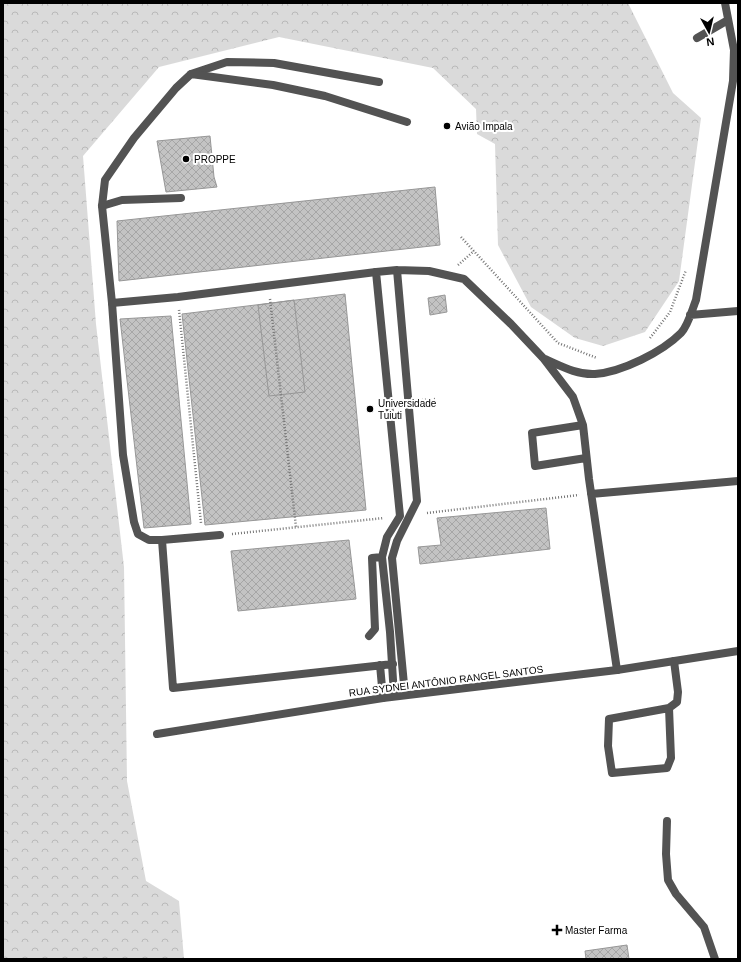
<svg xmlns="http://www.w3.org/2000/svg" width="741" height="962" viewBox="0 0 741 962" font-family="Helvetica,sans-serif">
<defs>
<pattern id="forest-crowns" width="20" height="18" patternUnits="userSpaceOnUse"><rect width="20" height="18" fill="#dadada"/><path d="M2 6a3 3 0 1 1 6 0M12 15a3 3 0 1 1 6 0" fill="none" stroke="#b9b9b9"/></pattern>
<pattern id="building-cross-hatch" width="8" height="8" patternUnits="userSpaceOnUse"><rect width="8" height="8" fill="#c3c3c3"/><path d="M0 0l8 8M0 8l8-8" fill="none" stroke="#a6a6a6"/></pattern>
</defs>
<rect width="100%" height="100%" fill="#fff"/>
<path fill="url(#forest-crowns)" d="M3,3h625l45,90 28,25 -22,163 -34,51 -42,14 -28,-8 -44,-31 -33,-62 -3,-101 -18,-10 -1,-25 -43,-41 -154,-31 -120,30 -76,89 13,168 28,243 3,214 19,100 33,20 5,58h-181z"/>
<path fill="url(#building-cross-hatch)" stroke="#979797" d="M210,136l4,41 3,10 -51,5 -9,-51z
M435,187l5,58 -321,36 -2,-60z
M345,294l21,216 -161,15 -23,-211z
M445,295l2,17 -17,3 -2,-17z
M294,300l11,92 -36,4 -11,-91z
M171,316l20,208 -47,4 -24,-209z
M546,508l4,41 -130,15 -2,-17 23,-2 -4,-27z
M349,540l7,59 -118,12 -7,-60z
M627,945l2,14h-43l-1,-8z"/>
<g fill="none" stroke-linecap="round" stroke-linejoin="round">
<path stroke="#757575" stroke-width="2.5" stroke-dasharray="1 2" stroke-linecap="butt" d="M461,237l97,106 39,15
M458,265l16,-14
M270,299l26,228
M179,310l22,213
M650,338l20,-26 16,-42
M422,400l14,-1
M427,513l152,-18
M232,534l152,-16"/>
<path stroke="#535353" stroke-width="8" d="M697,38l31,-18
M191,74l36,-12 47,1 105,19
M102,206l20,-6 59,-2
M397,270l20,231 -20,40 -5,17 13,137
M112,303l11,152 11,67 4,12 11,6h13
M690,315l48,-4
M545,359c16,7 32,16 50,15 27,-2 67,-22 86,-41 7,-7 11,-23 15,-33l37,-219 1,-31 -9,-47
M583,425l-51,8 3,33 51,-8
M591,494l147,-13
M220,535l-58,5 11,148 220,-24
M369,636l6,-7 -3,-71 10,-1
M380,665l3,33
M394,696l-4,-64 -8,-75 5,-20 13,-21 -24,-244 21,-2 32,1 35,8 47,45 33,35 29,38 10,28 6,54 28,191
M669,708l2,50 -4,10 -55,5 -4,-27 1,-27 60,-11 8,-6 1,-10 -4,-31
M667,821l-1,33 2,26 8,14 28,33 11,32"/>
<path stroke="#535353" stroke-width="8" d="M376,272l-198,25 -66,6 -10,-97 3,-26 29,-42 42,-50 15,-14 82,11 52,11 82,26
M157,734l226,-36 234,-28 121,-19"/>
</g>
<g fill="#000" stroke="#fff" stroke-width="1.5">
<circle cx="447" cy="126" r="4"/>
<circle cx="186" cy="159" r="4"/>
<circle cx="370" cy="409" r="4"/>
<path d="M555 924h4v4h4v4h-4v4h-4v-4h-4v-4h4z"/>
</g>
<g text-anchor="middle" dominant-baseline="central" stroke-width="4" stroke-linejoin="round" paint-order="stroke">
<g font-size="10" fill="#000" stroke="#fff" text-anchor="start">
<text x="455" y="126">Avião Impala</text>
<text x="194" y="159">PROPPE</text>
<text x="378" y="403">Universidade<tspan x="378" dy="12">Tuiuti</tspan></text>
<text x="565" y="930">Master Farma</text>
</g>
<g font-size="10" fill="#000" stroke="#fff">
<text transform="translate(446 681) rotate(-7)">RUA SYDNEI ANTÔNIO RANGEL SANTOS</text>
</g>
</g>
<rect width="741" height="962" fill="none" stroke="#000000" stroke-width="8"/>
<g transform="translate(709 32) rotate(172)" stroke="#ffffff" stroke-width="3" paint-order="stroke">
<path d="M0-3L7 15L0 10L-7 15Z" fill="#000000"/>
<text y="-6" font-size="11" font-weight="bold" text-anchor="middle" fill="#000000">N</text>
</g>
</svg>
